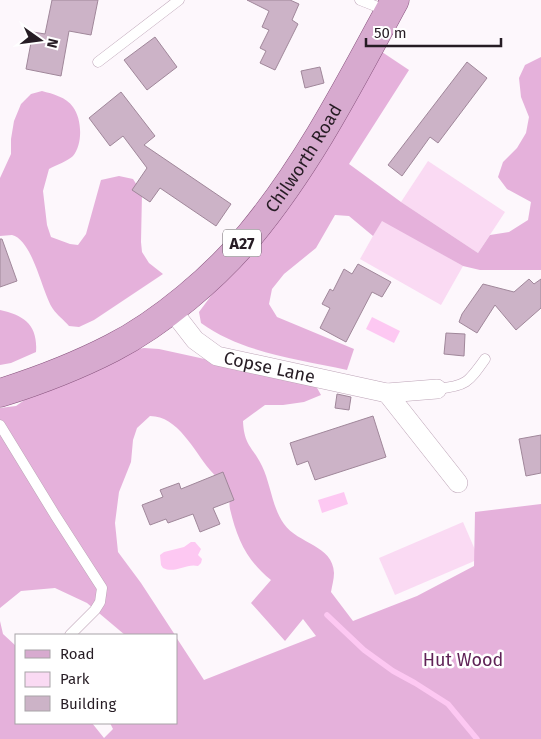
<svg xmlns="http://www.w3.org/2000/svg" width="541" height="739" viewBox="0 0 541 739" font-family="'Fira Sans',sans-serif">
<rect width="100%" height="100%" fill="#fdf7fc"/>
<path fill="#fadaf3" d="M428,161l77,51 -27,41 -77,-51z
M382,220l81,46 -22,39 -81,-46z
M463,522l16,37 -84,36 -16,-37z"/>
<path fill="#e5b1db" d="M376,48l33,22 -60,94 52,38 77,51 12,-18 19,-3 19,-12 3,-18 -24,-13 -9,-12 5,-15 14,-14 9,-15 3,-16 -8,-20 -2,-19 6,-13 16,-8v213h-61l-17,-4 -81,-45 -9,15 -24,-20 -14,-1 -19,33 -32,26 -12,15 -3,15 8,13 77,32 -7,21c-49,-11 -105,-17 -146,-47l-2,-11 38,-51z
M42,91c11,3 24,6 31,16 9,12 10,37 0,49 -5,5 -17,9 -24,13l-6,22 4,34 4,12 19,7 8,1 8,-11 15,-54 18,-4 14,3 9,14 -1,49 1,10 7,11 14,11 -69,46 -15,7 -10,-1c-5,-6 -12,-11 -16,-17 -11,-16 -20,-69 -41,-74 -4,0 -8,1 -12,1v-58l11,-24v-15l3,-18 7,-17 10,-10z
M0,310c24,5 38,15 36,42l-25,11 -11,2z
M144,348l15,1 64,14 93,23 5,9 -17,7 -21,3h-18l-22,16c1,25 10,26 19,45 9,19 10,41 22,58 14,20 49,21 50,49 0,6 -2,13 -3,19l22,29 64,-25 57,-30 1,-54 66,-8v235h-541v-118l3,13 13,12v77h76l12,15 9,-9 -3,-6h66v-86l28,43 112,-44 -13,-17 -18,22 -34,-38 20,-23c-24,-19 -34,-41 -41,-71 -1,-6 0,-14 -3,-19 -3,-7 -12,-14 -17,-20 -16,-19 -32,-54 -60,-54l-13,12 -4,12 -2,22 -12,30 -4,31 3,29 23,31 34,52h-50l-38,-32 -32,-15 -34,3 -21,17v-200l16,-2 24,-17 87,-38z"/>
<path fill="#fdc8f2" d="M372,317l28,14 -6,12 -28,-14z
M344,492l4,12 -26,9 -4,-13z
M191,542h4l6,7 -3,6 4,4 -1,4 -3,3c-12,-3 -23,8 -35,2l-2,-3 -1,-10 4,-3 20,-5z"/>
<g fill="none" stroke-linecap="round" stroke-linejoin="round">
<path stroke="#fdc8f2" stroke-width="5.5" d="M327,615l37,35 29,21 22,12 33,21 29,35"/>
</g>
<path fill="#ccb3c7" stroke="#a0879a" d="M52,0h46l-7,35 -22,-4 -8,45 -35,-7 7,-37 12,2z
M247,0h43l9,4 -7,16 6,4 -23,46 -15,-7 6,-12 -6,-3 9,-18 -7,-3 7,-16z
M155,37l22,30 -30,23 -23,-30z
M467,62l20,16 -49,65 -8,-6 -28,39 -14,-11z
M320,67l4,16 -19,5 -4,-17z
M121,92l34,44 -11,9 87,59 -15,22 -56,-38 -10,14 -18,-12 15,-22 -24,-32 -13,10 -21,-28z
M0,239h2l15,42 -17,6z
M358,264l33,18 -9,15 -10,-5 -26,50 -26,-14 10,-20 -8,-4 8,-15 3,2 11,-22 8,5z
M529,279l5,5 7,-5v29l-25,22 -21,-25 -18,28 -18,-11 3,-8 21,-30 31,8z
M446,333l19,1 -1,22 -20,-2z
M337,394l14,3 -2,13 -14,-2z
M373,416l13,41 -71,23 -7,-19 -11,4 -7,-22z
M541,435v38l-15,3 -7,-37z
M223,472l11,28 -21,8 7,16 -20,8 -7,-18 -25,9 -2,-4 -16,6 -8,-20 21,-8 -3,-7 19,-7 2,6z"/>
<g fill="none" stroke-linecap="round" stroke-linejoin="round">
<g stroke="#bda4b7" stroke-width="11">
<path id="lane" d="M360,0l28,11
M98,62l81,-62
M437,389c29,-3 31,-6 48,-30
M0,425l55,90 47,73 -2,14 -5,8 -25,25"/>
</g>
<g stroke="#bda4b7" stroke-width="20">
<g id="street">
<path id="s1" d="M171,309l24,31 22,16 170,37 50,-4"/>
<path d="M387,393l71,90"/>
</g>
</g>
<g stroke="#88547e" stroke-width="29">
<g id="primary">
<path id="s2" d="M0,393c38,-12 77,-27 112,-45 49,-25 103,-71 138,-113 59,-71 101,-154 145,-235"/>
</g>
</g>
<use href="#lane" stroke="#fff" stroke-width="10"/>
<use href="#street" stroke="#fff" stroke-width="19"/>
<use href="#primary" stroke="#d7aacf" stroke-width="28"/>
</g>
<g text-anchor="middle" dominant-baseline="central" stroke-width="5" stroke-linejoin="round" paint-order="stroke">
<rect fill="#fff" stroke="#676066" stroke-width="1" x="223" y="229.5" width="38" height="27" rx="4"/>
<g font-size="16" font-weight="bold" fill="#261c24">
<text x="242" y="243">A27</text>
</g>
<g font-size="18" fill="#261c24" stroke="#fff">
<text stroke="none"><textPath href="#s2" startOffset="394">Chilworth Road</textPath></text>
<text stroke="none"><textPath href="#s1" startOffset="120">Copse Lane</textPath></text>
</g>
<g font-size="18" fill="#602357" stroke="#fff">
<text x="463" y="660">Hut Wood</text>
</g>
</g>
<rect x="15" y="634" width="162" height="90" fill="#ffffff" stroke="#a8a4a7"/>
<rect x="25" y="650" width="25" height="8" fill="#d7aacf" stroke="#a8a4a7"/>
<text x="60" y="659" font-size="15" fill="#261c24">Road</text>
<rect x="25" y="672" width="25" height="15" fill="#fadaf3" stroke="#a8a4a7"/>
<text x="60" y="684" font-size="15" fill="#261c24">Park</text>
<rect x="25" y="696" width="25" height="15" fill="#ccb3c7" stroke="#a8a4a7"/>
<text x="60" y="709" font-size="15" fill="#261c24">Building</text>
<g transform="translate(40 40) rotate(104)" stroke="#ffffff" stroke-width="4" paint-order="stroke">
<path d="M0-4L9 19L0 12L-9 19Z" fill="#261c24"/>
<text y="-8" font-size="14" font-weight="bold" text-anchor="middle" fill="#261c24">N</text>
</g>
<path d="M366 38v8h135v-8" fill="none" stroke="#261c24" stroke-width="2.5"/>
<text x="374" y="38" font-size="15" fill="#261c24" stroke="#ffffff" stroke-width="4" paint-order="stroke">50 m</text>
</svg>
